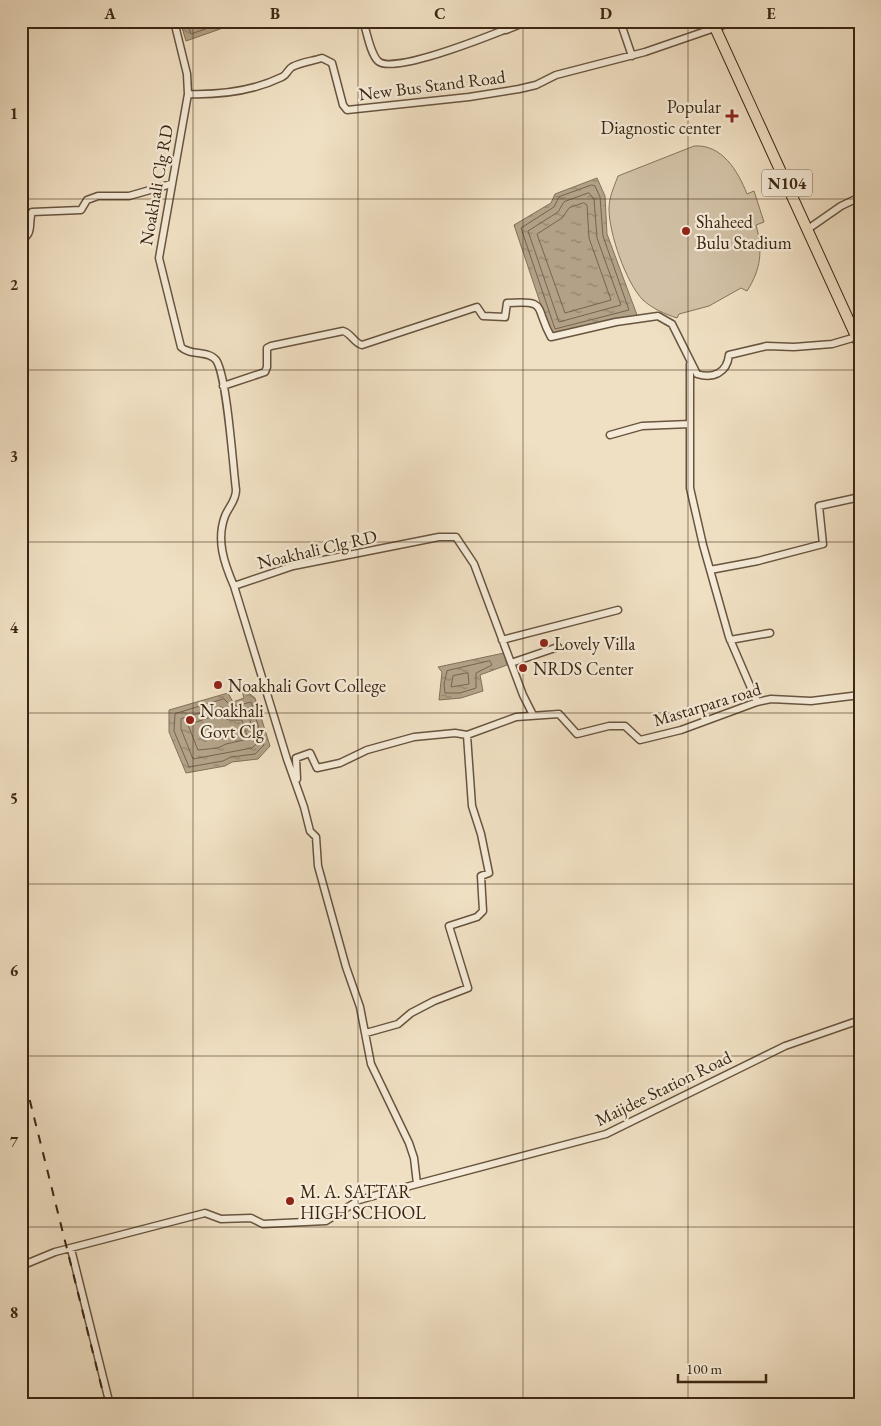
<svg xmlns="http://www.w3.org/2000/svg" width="881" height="1426" viewBox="0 0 881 1426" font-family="'EB Garamond',serif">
<defs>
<pattern id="water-ripples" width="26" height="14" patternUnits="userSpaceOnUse" patternTransform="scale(1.25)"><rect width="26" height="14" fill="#b2a187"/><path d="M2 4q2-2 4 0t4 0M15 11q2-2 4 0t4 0" fill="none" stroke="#92836d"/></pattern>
</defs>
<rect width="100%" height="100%" fill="#f0e0c3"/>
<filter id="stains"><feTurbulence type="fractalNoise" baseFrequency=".004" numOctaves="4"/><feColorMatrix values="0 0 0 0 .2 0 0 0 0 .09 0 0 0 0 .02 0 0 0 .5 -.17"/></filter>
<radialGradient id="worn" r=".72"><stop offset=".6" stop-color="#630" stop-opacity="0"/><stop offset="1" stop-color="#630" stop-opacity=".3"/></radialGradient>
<path fill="#d1c0a5" stroke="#86735c" d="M694,146c28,-2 44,25 53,48l7,-3 10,31 -8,3c7,26 5,44 -9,66l-6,-3 -32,18 -30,8 -2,4c-12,-4 -24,-9 -34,-18 -17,-17 -34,-67 -34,-91 0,-12 5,-22 9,-33z"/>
<path fill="url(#water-ripples)" stroke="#827059" d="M180,21h63l-57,20z
M597,178l8,18 2,38 30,81 -86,20 -37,-110 37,-22 4,-9z
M504,653l3,12 -27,10 3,16 -22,7 -22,2 3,-28 -4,-5z
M241,687l14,11 15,48 -12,13 -26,3 -7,4 -39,7 -17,-41v-22l59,-17 5,9 11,-4z"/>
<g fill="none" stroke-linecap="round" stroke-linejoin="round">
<path stroke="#76644d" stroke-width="1" d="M186,21l5,13 37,-13
M592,185l3,1 5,11 3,39 26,74 -74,19 -34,-101 33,-21 5,-10z
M589,193l5,6 3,39 24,67 -62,17 -31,-91 30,-19 6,-10z
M584,203l3,2 2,33 22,62 -46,13 -28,-79 25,-16 7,-10z
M490,661l2,4 -16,8v15l-16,5h-15l-1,-9 3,-13z
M468,673l1,11 -18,3 2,-11z
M224,699l8,8 19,-5 13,43 -9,9 -24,3 -8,4 -34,6 -15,-36 1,-17z
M221,707l11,6 15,-2 10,32 -5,5 -59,11 -12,-30v-10z
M218,715l11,5h13l6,19 -22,5 -8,4 -20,2 -10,-25z"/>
<g stroke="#68543f" stroke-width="9">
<path id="minor" d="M174,21l13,53 1,20 -29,164 22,89c9,9 27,3 35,13 11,15 17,107 20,130 0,11 -7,16 -11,26 -9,24 -1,47 9,70l59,-20 146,-29h17l18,27 49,131 10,20
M363,21c4,11 7,32 15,40 14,14 108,-24 126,-31
M499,21l2,6 5,3 22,-9
M620,21l12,35
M188,94c32,1 65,-3 94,-17 5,-2 6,-8 10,-10 9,-5 21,-6 30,-9l10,5 11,42 4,5 122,-13 50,-8 17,-4 20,-10 89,-23 90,-31
M808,229l33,-23 19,-9
M21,240c13,-6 7,-17 11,-28l49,-2 6,-10 11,-4h31l42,-12
M690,364v124l13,57 26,92 28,65
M223,386l42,-14 2,-5v-19l4,-2 72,-15c8,2 11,12 19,14l115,-38 6,9 22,1 2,-14c41,-3 27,3 44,34l65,-15 42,-6 14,8 25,50c16,5 30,-1 32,-19l38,-9 27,1 38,-3 24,-7
M610,435l32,-9 48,-2
M710,570l48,-9 65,-17 -4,-38 41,-9
M502,640l116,-30
M730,640l40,-7
M511,663l47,-16
M297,779l-1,-21 14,-5 7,15 23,-5 27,-13 47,-13 41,-4 12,2 49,-18 43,-3 18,20 32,-8h16l15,14 41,-10 76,-28 14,-3 40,2 49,-6
M366,1033l32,-9 13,-11 23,-12 34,-13 -19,-62 28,-9 6,-6 -2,-35 8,-3 -8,-39 -9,-28 -5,-71
M417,1184l189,-50 179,-88 75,-26
M71,1249l39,156
M21,1266l34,-14 150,-39 16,6 30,-1 12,6 63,-3 33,-21 58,-16 -3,-26 -5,-15 -38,-79 -11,-57 -14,-40 -28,-101 -2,-29 -6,-6 -6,-24 -17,-48 -53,-173"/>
</g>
<g stroke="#3b2613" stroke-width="12">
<path id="highway" d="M712,21l148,324"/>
</g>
<use href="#minor" stroke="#f5ebd8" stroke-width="6"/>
<use href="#highway" stroke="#f0e0c3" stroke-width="10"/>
<path stroke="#3b2613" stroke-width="2" stroke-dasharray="9 9" stroke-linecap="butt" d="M21,1065l85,340"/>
</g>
<path fill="none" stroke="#3b2613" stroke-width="1" stroke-opacity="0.55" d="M193,21v1384M358,21v1384M523,21v1384M688,21v1384M21,199h839M21,370h839M21,542h839M21,713h839M21,884h839M21,1056h839M21,1227h839"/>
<g fill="#8f2418" stroke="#f5ebd8" stroke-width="2">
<path d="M729.5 108.5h5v5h5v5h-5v5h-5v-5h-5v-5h5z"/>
<circle cx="686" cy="231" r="5"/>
<circle cx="544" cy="643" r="5"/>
<circle cx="523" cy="668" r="5"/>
<circle cx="218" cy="685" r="5"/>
<circle cx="190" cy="720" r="5"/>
<circle cx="290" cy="1201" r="5"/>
</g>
<g text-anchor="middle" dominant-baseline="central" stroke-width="4.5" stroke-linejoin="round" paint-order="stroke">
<rect fill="#f5ebd8" stroke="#73614e" stroke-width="1" x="762" y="169.5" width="50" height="27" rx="4"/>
<g font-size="16" font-weight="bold" fill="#3b2613">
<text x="787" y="183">N104</text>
</g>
<g font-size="18" fill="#3b2613" stroke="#f5ebd8">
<text transform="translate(432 85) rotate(-7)">New Bus Stand Road</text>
<text transform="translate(156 185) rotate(-80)">Noakhali Clg RD</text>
<text transform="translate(317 549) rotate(-13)">Noakhali Clg RD</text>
<text transform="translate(707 704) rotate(-17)">Mastarpara road</text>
<text transform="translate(663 1088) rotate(-26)">Maijdee Station Road</text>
</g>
<g font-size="18" fill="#3b2613" stroke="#f5ebd8" text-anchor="start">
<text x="721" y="106" text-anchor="end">Popular<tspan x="721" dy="21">Diagnostic center</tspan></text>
<text x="696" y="221">Shaheed<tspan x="696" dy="21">Bulu Stadium</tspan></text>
<text x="554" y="643">Lovely Villa</text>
<text x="533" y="668">NRDS Center</text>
<text x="228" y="685">Noakhali Govt College</text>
<text x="200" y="710">Noakhali<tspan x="200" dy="21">Govt Clg</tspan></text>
<text x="300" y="1191">M. A. SATTAR<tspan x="300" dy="21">HIGH SCHOOL</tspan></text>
</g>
</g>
<rect width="881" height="1426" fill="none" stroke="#f0e0c3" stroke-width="55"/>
<path d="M678 1374v8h88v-8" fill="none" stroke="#3b2613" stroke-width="2.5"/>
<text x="686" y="1374" font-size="15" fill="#3b2613" stroke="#f5ebd8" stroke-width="4" paint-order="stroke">100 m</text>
<rect x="28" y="28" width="826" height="1370" fill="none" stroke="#3b2613" stroke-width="2"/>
<g font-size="16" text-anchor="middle" font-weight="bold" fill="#3b2613">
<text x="110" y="19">A</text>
<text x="275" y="19">B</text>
<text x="440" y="19">C</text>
<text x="606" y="19">D</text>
<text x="771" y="19">E</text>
<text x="14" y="119">1</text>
<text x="14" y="290">2</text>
<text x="14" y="462">3</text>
<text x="14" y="633">4</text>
<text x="14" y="804">5</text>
<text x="14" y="976">6</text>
<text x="14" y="1147">7</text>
<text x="14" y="1318">8</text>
</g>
<rect width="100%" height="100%" filter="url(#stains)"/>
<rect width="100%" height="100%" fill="url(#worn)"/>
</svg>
